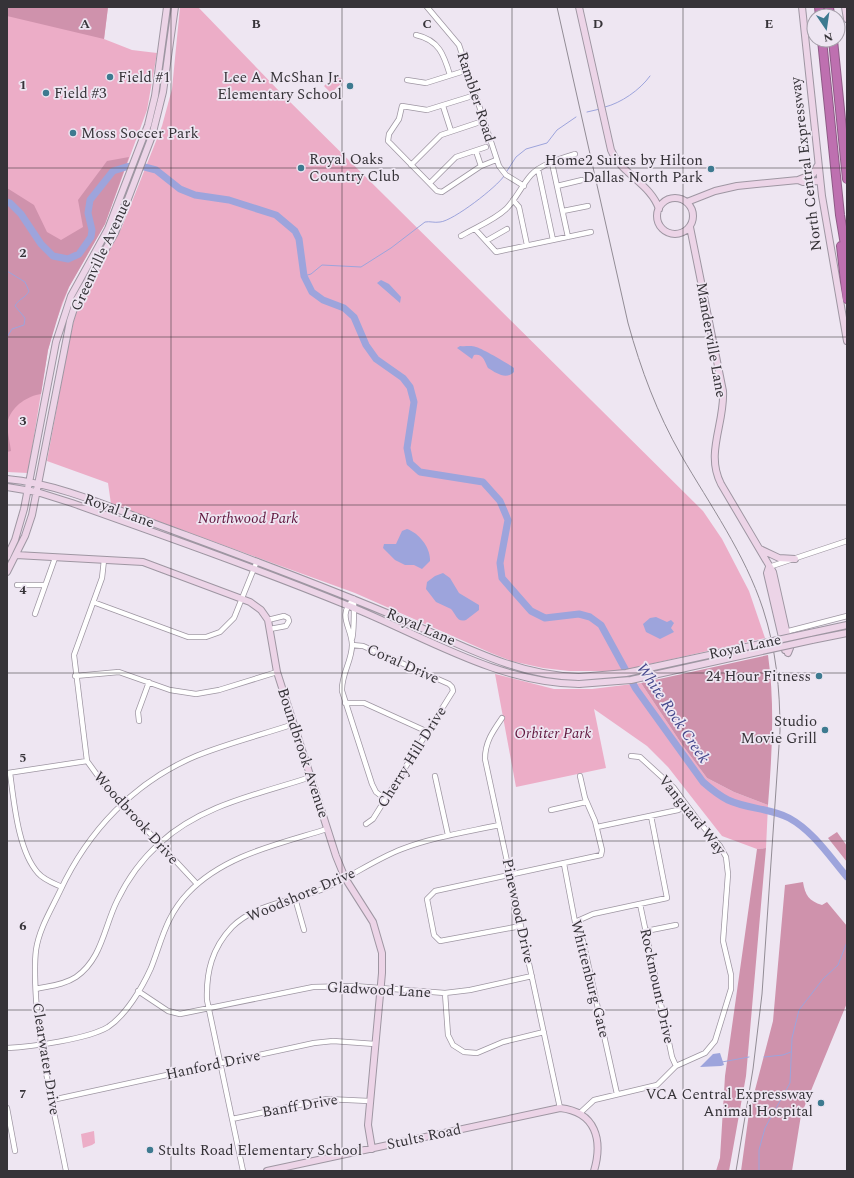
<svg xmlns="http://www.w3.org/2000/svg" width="854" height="1178" viewBox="0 0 854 1178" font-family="Spectral,serif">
<rect width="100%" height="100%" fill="#eee6f2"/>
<path fill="#ecadc7" d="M7,7h101l-4,32 28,11 25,3 -10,57 -42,114 -36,63 -14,37 -7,26 -20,123 -21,-1z
M180,7h18l82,85 423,419 19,28 27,52 16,47 -146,33h-50l-26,-3 -32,-7 -20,-8 -136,-60 -244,-89 -3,-21 -61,-22 21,-114 8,-36 46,-84 40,-101 10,-37z
M336,74l8,7 -13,12 -7,-7z
M495,674l59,15h38l49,-6 42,63 24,32 27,14 34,13 -2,43 -9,1 -35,-13 -54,-69 -21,-21 -53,-37 12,59 -90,19z
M94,1131l1,12 -3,2 -9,3 -2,-14z"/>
<path fill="#cf92ac" d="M7,7h101l-4,32 -97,-23z
M129,157l-24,67 -36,63 -7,16 -14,47 -7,44c-13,2 -28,11 -33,26 -2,8 2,22 3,31l-4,1v-264l27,17 13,27 14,8 22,-13 -5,-27 29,-39z
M768,655c7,50 4,99 0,150l-34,-13 -27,-14 -24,-32 -42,-63z
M837,832l10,14v16l-19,-24z
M766,848l-20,228 -17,95h-13l4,-13 5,-82 32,-227z
M803,882c2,13 6,19 19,23l5,-3 20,24v77l-46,112 -9,56h-51l8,-58 24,-92 12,-136z"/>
<path fill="#9da4dc" d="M381,280l8,4 12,13 -1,6 -23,-20z
M460,346c6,1 10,-1 16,1 5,1 33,17 38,21v4c-8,8 -18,1 -26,-4 -3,-6 -5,-15 -14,-13l-2,4 -15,-11z
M407,529c12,4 24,19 23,32l-8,8 -8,-4h-9l-10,-5 -12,-12 1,-4h12l6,-13z
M443,573l7,5 9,15 20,12v5l-13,10c-9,3 -10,-6 -15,-11l-15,-7 -10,-13 1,-7 8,-6z
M656,617l11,5 4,-2 3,3 -3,5 3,4 -14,7 -14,-7 -3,-8 7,-6z
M720,1053l4,12 -3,1 -21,1 13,-13z"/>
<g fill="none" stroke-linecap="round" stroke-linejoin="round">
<path stroke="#9da4dc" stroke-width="1" d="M605,107c16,-4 35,-17 45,-31
M587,112l13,-3
M507,171l9,-14 10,-8 21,-6 10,-13 19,-13
M7,271l18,11 4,9c-3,7 -11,8 -14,15l10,12 -1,7 -12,4 -5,8
M304,276l7,-2 11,-9 39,2 30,-19 34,-26c5,-1 9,1 15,0 13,-1 57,-35 64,-46
M764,1057l19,-2 8,-3
M722,1062l27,-5
M759,1171v-21l6,-22 25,-45 2,-45 7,-28 24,-31 15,-14 9,-23"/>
<path stroke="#9da4dc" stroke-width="7" d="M7,202l3,1 11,11 20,30 12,12 15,3 11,-5 12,-17 1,-7 -4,-17 2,-13 23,-29 13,-4 11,-2 19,5 24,19 15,6 34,5 47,15 19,16 4,8 5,37 8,16 11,8 21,8 10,9 12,28 10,14 27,19 7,9 4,15 -7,46 3,15 10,9 63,10 17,19 8,19 -8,43 2,15 29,33 14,7 34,-4 11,3 11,8 35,64 67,93c8,7 15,13 25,18 19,9 42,8 61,18 24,13 41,39 58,59"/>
<g stroke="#9e96a2" stroke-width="6">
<path id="street" d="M427,7l32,38 40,121 7,9 18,11
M416,35c23,5 28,20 34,40
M407,80l19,3 35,-11
M469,97l-42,13 -25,-4 -3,13 -10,15 -1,7 49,50 5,1 39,-26 15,-6
M443,106l8,25
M476,151l5,15
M552,163l16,74
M411,165l30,-30 36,-12
M538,169l15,71
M430,183l26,-26 30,-10
M557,186l25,-6
M513,200l6,7 8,38
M563,211l25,-5
M475,229l21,23 95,-20
M461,236c15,-9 32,-15 45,-27 10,-10 16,-24 25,-34 10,-11 31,-17 44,-21
M486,241l21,-12
M104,560l-2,18 -28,77 13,106 16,22 94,101
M769,567l78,-26
M17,585h28
M354,599c-18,17 -2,28 -2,46 0,16 -11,30 -10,46l30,93 4,8 9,7
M93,602l95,35h18l14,-5 14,-14 23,-57
M35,614l20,-56
M268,620l16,-4 4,2 1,3 -3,5 -16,3
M785,632l62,-16
M352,639c2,-4 2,-33 2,-40
M352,645l11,1 86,38 3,3 1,4 -80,128 -7,5
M75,676l44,-4 51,18 26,4 23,-4 58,-18
M345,703h19l64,29
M502,718c-9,13 -17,24 -17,41l75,349
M139,721l-1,-9 11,-30
M8,773l79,-12
M10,773c4,29 8,78 28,100 6,7 15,10 24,14
M435,776l13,59
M551,810l35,-8
M597,827l81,-17 8,-4
M564,864l11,58 8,19 34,153
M295,898l9,32
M640,904l32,153 4,9
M575,922l18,-8 74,-16 -16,-82
M521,926l-81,15 -6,-6 -7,-36 8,-8 166,-36 1,-5 -7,-29 -10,-23 -5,-22
M646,931l30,-6
M36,989c13,-3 28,-4 40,-12 26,-18 28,-50 41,-76 10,-21 25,-42 43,-58 41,-38 99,-49 151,-66
M138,991l30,20 12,3 133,-27 41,-1 91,7 25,-3 62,-14
M445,993l3,42 5,10 11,7 13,1 26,-11 41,-10
M7,1048c24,-1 81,-9 101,-21 18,-12 34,-39 43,-59 11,-28 15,-52 37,-75 36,-38 91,-49 139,-64
M52,1100l262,-57 19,-2 42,3
M7,1108l8,43
M580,1113l14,-13 63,-15 19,-19 29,-13 10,-12 16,-52v-14l-8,-34 5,-67 -2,-17 -6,-11 -20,-23 -26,-35 -34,-31 -9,-1
M232,1119l95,-20 42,2
M66,1171c-11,-57 -26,-115 -30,-173 -1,-16 -2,-32 0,-48 3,-21 15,-40 24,-59 28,-60 74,-109 136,-135 32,-13 65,-21 98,-32
M243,1171l-36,-171c-1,-28 5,-52 25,-73 22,-22 57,-26 86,-36 29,-11 55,-31 84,-42 31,-12 65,-17 97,-24"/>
</g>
<g stroke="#9e96a2" stroke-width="8">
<path id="secondary" d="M579,7l32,143c10,24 40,34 48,59
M802,7l20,189 25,145
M845,7l2,12
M798,180l15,-6 5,-9
M657 216a18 18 0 1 1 36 0a18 18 0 1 1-36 0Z
M687,202l28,-11 22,-5 61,-6 5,2 17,-1
M690,227l33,164c2,32 -18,62 -2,93l52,88 17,76 -2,5
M7,479c53,5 105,29 154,47 81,30 161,59 240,93 57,24 114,57 178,58
M7,487l30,5 35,11c93,33 186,66 277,103 75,30 148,77 230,78
M760,549l19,9 16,1
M16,555l127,7 107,40 11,8 7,10 9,52 59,184 9,22 28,44 9,31v20l-14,152 4,24
M7,557l8,-17 9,-31 32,-167 15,-46 37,-67 40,-104 7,-29 12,-89
M769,567l-2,6 18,77
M7,572l18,-36 7,-21 38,-194 7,-22 38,-66 37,-97 11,-44 12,-85
M810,633l37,-8
M812,640l35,-7
M267,1171l293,-63c36,4 43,32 34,63"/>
</g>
<g stroke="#8e5b86" stroke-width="10">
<path id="highway" d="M819,7l1,9
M829,7l1,9
M822,40l18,175 7,42
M833,40l14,139
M841,246l6,53"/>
</g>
<use href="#street" stroke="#fff" stroke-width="4.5"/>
<use href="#secondary" stroke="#ecd4e7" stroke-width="6"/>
<use href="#highway" stroke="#be70b0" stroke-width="8"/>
<path stroke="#928c95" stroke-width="1" d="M557,7l71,316c13,47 29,90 53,132 29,50 64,99 82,154 13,40 17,80 17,122l-18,263 -9,75 -17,102"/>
<g stroke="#9e96a2" stroke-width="8" stroke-linecap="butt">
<path id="secondary-bridge" d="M579,677l47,-4 184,-40
M579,684l52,-4 181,-40"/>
</g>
<use href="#secondary-bridge" stroke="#ecd4e7" stroke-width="6"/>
</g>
<path fill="none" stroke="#363338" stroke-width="1" stroke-opacity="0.55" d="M171,7v1164M342,7v1164M512,7v1164M683,7v1164M7,168h840M7,337h840M7,505h840M7,673h840M7,841h840M7,1010h840"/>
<g fill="#3d7a90" stroke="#eee6f2" stroke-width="1.5">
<circle cx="110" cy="77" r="4"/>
<circle cx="350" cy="86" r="4"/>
<circle cx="46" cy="93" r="4"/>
<circle cx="73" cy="133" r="4"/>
<circle cx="301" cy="168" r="4"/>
<circle cx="711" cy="169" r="4"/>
<circle cx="819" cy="676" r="4"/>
<circle cx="825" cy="730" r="4"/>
<circle cx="821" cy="1103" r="4"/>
<circle cx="150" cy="1150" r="4"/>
</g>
<g text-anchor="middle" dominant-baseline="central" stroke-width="3.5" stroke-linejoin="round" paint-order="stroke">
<g font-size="15" fill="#363338" stroke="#eee6f2" text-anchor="start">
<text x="118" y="77">Field #1</text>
<text x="342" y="77" text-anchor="end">Lee A. McShan Jr.<tspan x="342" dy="17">Elementary School</tspan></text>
<text x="54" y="93">Field #3</text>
<text x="81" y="133">Moss Soccer Park</text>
<text x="309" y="159">Royal Oaks<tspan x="309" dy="17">Country Club</tspan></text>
<text x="703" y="160" text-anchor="end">Home2 Suites by Hilton<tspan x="703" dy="17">Dallas North Park</tspan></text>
<text x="811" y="676" text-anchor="end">24 Hour Fitness</text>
<text x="817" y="721" text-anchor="end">Studio<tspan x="817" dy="17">Movie Grill</tspan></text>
<text x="813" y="1094" text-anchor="end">VCA Central Expressway<tspan x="813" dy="17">Animal Hospital</tspan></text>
<text x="158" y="1150">Stults Road Elementary School</text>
</g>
<g font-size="15" fill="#363338" stroke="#eee6f2">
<text transform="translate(476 97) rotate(72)">Rambler Road</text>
<text transform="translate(806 164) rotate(-97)">North Central Expressway</text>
<text transform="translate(101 255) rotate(-65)">Greenville Avenue</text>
<text transform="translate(711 340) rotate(80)">Manderville Lane</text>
<text transform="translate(119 511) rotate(20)">Royal Lane</text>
<text transform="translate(421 627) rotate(23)">Royal Lane</text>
<text transform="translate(745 647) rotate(-12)">Royal Lane</text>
<text transform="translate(403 664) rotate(24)">Coral Drive</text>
<text transform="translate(303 753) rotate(72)">Boundbrook Avenue</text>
<text transform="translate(412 757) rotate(-58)">Cherry Hill Drive</text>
<text transform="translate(692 815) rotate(51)">Vanguard Way</text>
<text transform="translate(136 818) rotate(48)">Woodbrook Drive</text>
<text transform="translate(301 895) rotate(-23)">Woodshore Drive</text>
<text transform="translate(518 911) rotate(78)">Pinewood Drive</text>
<text transform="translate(590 979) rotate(76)">Whittenburg Gate</text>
<text transform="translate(657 986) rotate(78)">Rockmount Drive</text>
<text transform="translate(379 990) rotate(3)">Gladwood Lane</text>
<text transform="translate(46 1059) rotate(81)">Clearwater Drive</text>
<text transform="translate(213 1065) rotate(-12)">Hanford Drive</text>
<text transform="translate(300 1106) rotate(-10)">Banff Drive</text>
<text transform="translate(424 1137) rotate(-12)">Stults Road</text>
</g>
<g font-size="15" font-style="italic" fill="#61183f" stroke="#eee6f2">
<text x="248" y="518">Northwood Park</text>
<text x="553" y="733">Orbiter Park</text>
</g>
<g font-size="16" font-style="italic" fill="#44478c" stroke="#eee6f2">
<text transform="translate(673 713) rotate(56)">White Rock Creek</text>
</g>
</g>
<g font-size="13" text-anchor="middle" font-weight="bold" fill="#363338" stroke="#eee6f2" stroke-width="3.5" stroke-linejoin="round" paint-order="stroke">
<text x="85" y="28">A</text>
<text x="256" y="28">B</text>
<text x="427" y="28">C</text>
<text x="598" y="28">D</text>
<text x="769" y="28">E</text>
<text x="23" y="89">1</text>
<text x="23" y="257">2</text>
<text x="23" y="425">3</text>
<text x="23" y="594">4</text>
<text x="23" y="762">5</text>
<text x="23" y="930">6</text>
<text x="23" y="1098">7</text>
</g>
<rect width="854" height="1178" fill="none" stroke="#363338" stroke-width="16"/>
<g transform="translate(826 28) rotate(167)"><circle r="19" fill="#eee6f2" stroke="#a49ea8"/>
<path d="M0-3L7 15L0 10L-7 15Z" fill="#3d7a90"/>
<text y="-6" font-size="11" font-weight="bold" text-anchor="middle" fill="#363338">N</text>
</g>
</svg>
